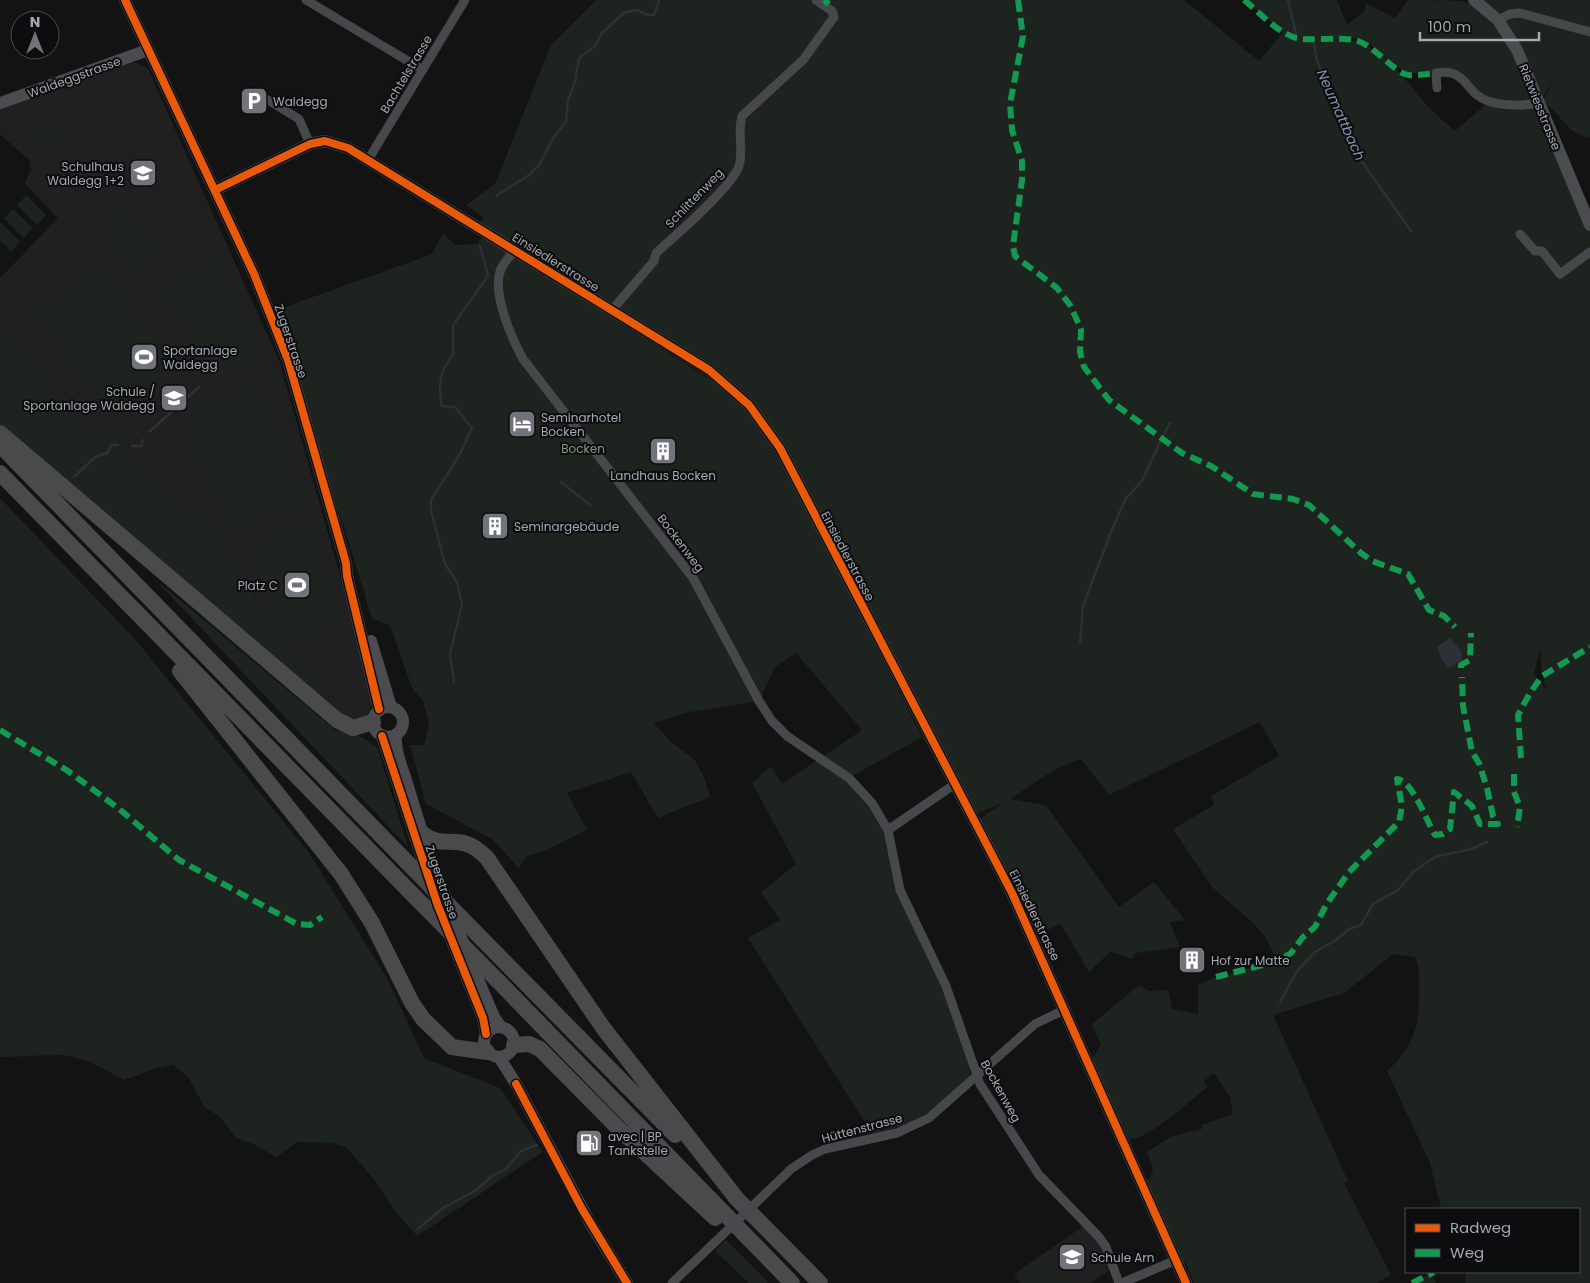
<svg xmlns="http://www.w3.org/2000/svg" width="1590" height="1283" viewBox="0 0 1590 1283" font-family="Poppins,sans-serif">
<rect width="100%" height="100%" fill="#131313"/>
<path fill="#202021" d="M129,63h9l10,6 132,294 94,334 -5,15 -5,9h-15l-29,-24 -53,-69 -23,-59 -20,-19 -17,-25 -72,-58 -8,-25 -36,-9 -91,-98v-57l58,-60 -33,-34 6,-15 -2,-9 -29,-26v-27z
M1085,1225l15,19 10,26 -20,13h-70l-6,-9z"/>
<path fill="#1d231e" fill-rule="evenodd" d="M596,0h588l75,61 24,-29 -39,-32h93l10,25 17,-13 2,-9 29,15 13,-18c14,0 43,0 54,1 40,15 55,63 69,99l-2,3 -41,-3 -39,-31c-14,1 -34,8 -47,1 -17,-8 -34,-38 -55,-31 39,9 54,36 79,65 9,10 19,18 29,27l31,-27 51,4 53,124v1051h-125l1,-11h113v-63h-138l-11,-46 -43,-92c27,-24 33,-47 32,-83 0,-11 1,-21 -4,-31l-22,-3 -49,39 -71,22 75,166 -4,2 47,92 -15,8h-182l-8,-20 -5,-1 -36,-81 6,-4 2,-8 -6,-17 25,-16 30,-7v-4l31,-11 -3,-17 -16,-24 -10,8 3,6c-14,12 -62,55 -78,52l-38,-79 10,-15 -9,-21 47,-39 10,6 19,-1 4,19 26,5v-29l18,-8 61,-16 -11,-23 -12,-14 -42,-37 -39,-58 41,-24 -3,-9 68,-40 -19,-34 -151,73 -28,-36c-26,7 -48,26 -71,40l36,6 73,102 35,-25 31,38 -15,2 10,25 -44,6 -4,6 -22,-7 -21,20 -28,-48 -19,8 -9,-2 -52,-107v-5l23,-16 -28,12 -233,-419 -264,-167 4,-11 -17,-12 29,-21 56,-139zM1540,649l2,26 5,15 -13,-16z
M1474,0h116v136l-2,2 -16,-7 -20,-22 -10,-7 15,-27 -16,25 -43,-80z
M42,124l17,16 -9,10 -16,-15z
M26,195l20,20 -9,10 -20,-20z
M13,209l20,19 -9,10 -20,-20z
M124,211l39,36 -22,23 -39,-37z
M0,222l20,20 -9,9 -11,-10z
M443,233l12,12 22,-1 7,-8 255,162 42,60 141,279 -73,41 20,26 16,29 7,34 61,143 17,61v4c-15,18 -39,39 -61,48 -11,5 -24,8 -36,12l-125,-197 32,-18 -19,-28 35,-28 -44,-81 19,-17 11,18 80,-54 -66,-77 -21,14 -16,34 -69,11 -36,11 17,19 23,17 10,18 6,20 -52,21 -27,-46 -64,21 20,37c-18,8 -42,23 -60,26l-8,12 -27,-29 -66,-35 -16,-59h14l5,-21 -6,-23 -11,-13 -22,-63 -18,-6c-30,-104 -67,-205 -106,-305l166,-60z
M215,259l50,94 -51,27 -50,-94z
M92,266l81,93 -57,50 -81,-93z
M0,335l91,98 36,9 8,25 72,58 17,25 20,19 23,59 19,22 36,33 -2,14 -320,-272z
M254,384l51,114 -71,32 -51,-115z
M0,498l134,140 175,215 78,125 37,80 76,30 43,64 -126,84 -21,-24 -24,-35 -26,-30 -14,-4 -34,-1 -22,15 -23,-13 -17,-6 -17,-22 -15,-9 -15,-29 -16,-13 -16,3 -33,12 -36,-19 -24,-6 -64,2z
M306,526l37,97 -56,21 -37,-97z
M161,584l174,146 21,4 21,13 31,100 -248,-262z
M726,1240l43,43h-20l-34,-32z
M1046,1256l17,27h-35l-7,-10z
M1431,1273l5,10h-24z"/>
<path fill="#2b3137" d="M1450,638l12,14v9l-14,7 -6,-8 -5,-13z"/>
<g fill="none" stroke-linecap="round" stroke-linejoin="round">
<path stroke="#2b3137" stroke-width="2.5" d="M1288,0l8,34
M1314,44l3,17 41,88 2,10 51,72
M496,196l33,-21 11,-11 13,-26 13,-16 2,-22 7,-18 4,-24 16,-12 7,-13 23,-21 13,-2 6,4 10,1 5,-15
M149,432l50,-45
M1164,434l6,-11
M132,446h9l2,-6
M74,477l21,-20 12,-4 4,-8h7
M561,482l29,23
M1080,643l3,-37 28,-74 15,-34 16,-17 19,-41
M454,682l-4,-28 12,-49 -5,-23 -12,-18 -14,-53v-11l29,-46 12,-26 -17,-21 -13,-1c-4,-19 -3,-35 11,-51v-30l35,-49 -8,-30
M1280,1002l17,-31 18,-19 21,-12 13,-11 12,-4 12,-21 25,-14 16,-19 21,-14 36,-8 16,-7
M418,1229l25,-21 32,-17 17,-15 14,-7 15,-18 16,-6"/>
<path stroke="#47484c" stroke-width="9" d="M306,0l117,70
M1498,20l12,-6 10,-1 70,19
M1437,88l-1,-15c31,-6 29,21 52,28 15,5 35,5 51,2
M257,95l11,5 31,19 11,25
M368,160l97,-160
M1520,234l15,17h7l18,23 30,-22
M515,250c-5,6 -11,12 -14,19 -10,23 11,70 22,90l170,219 66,123 13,20 15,15 62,42 23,25 16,27
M612,310l42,-49 2,-8c19,-17 76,-66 83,-87 5,-16 -2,-34 3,-50l61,-56 31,-43 -2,-6 -16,-11
M955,784l-67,46 12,60 46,96 34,98 59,91 60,62 7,10 13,36
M764,1195l27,-26 21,-14 13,-6 72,-16 32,-15 106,-94 31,-15
M672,1283l41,-39
M1122,1283l54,-23"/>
<path stroke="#4b4c50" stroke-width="12" d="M125,0l129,274 34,86 58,203 1,13 32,133
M1474,0l24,20 19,30 73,175
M0,103l148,-53
M215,190l95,-46 15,-3 23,7 361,222 40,35 31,43 232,445 174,390
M371,641l20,66
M373 722a15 15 0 1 1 30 0a15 15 0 1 1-30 0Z
M396,735c-2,17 9,39 13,55 23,78 53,153 85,227l7,10
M382,736l56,170 45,112 3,16
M484 1042a15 15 0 1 1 30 0a15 15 0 1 1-30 0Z
M499,1057l17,27 73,137 38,62"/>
<path stroke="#4a4a4d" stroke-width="16" d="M0,433l337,287 16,8 20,-6
M0,445l399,409
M0,473l416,425
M180,671l161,203 31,49 40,80 11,16 29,28 35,5
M423,834c23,18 36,-5 64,24l117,171 133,170
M482,939l193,196
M498,981l294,302
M514,1045l15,-1 11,5 77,78 98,91
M735,1197l85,86"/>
<path stroke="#47484c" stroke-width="9" d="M713,1244l51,-49"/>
<path stroke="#4a4a4d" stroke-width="16" d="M399,854l83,85
M416,898l82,83"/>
<path stroke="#139951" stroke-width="6" stroke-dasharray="12 6" stroke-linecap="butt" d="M1018,0l5,36 -13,68 2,26 10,31v19l-9,66 2,10 42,32 13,17 11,24 -1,23 4,15 25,33 73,53 29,13 42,28 40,5 16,6 52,48 11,8 36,13 21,36 15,6 11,11
M1244,0c15,12 31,30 49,37 15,6 45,-2 65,4 18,6 37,33 51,34 8,1 18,-1 27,-2
M824,4l5,-4
M1461,668v-3l9,-5 1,-27
M0,730l68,41 50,37 61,52 118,64 13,1 12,-8
M1521,758l-3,-43 12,-22 12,-17 48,-29
M1514,774v18l6,15 -3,20
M1216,977l62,-16 13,-8 12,-16 12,-10 11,-22 23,-33 50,-50 3,-16 -5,-27c16,2 30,43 38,56l8,-1 7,-5 4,-37 18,14 8,18h18l-5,-8 -6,-28 -8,-25 -7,-11 -9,-46 -1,-29
M1412,1283l22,-11"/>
<g stroke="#0d0d0f" stroke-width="11">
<path id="cycleway" d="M125,0l129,274 34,86 58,203 1,13 32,133
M215,190l95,-46 15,-3 23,7 361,222 40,35 31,43 232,445 174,390
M382,736l56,170 45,112 3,16
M516,1084l66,125 45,74"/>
</g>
<use href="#cycleway" stroke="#e8590c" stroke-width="8"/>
</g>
<defs>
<g id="parking-square" transform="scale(1.4375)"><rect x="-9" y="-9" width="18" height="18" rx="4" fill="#72747b" stroke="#0d0d0f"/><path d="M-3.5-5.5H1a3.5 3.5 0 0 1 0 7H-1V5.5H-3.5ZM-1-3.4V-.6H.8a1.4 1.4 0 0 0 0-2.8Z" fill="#fff"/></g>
<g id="school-square" transform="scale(1.4375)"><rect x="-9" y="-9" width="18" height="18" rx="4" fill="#72747b" stroke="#0d0d0f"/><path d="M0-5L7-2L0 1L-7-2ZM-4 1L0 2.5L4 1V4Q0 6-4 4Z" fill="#fff"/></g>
<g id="stadium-square" transform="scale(1.4375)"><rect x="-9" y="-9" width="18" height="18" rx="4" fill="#72747b" stroke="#0d0d0f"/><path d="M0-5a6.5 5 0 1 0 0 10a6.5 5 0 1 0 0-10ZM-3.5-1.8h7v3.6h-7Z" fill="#fff"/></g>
<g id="hotel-square" transform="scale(1.4375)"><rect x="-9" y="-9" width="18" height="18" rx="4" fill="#72747b" stroke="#0d0d0f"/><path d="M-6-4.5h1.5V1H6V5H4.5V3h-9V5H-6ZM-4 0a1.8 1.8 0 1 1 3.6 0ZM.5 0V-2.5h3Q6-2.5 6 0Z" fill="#fff"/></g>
<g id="building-square" transform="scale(1.4375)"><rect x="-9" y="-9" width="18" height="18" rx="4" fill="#72747b" stroke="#0d0d0f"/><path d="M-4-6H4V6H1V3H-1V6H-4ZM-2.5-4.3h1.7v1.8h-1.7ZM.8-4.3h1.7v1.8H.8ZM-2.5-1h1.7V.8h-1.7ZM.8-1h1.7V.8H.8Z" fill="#fff"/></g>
<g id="fuel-square" transform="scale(1.4375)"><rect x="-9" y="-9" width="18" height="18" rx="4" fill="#72747b" stroke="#0d0d0f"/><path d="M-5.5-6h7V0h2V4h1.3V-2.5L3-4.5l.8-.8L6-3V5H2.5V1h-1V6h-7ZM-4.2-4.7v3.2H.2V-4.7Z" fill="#fff"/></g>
</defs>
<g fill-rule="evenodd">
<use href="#parking-square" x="254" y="101"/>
<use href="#school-square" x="143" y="173"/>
<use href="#stadium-square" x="144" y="357"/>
<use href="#school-square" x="174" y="398"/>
<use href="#hotel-square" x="522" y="424"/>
<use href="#building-square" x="663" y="451"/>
<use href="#building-square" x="495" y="526"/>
<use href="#stadium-square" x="297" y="585"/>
<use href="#building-square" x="1192" y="960"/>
<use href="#fuel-square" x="589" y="1143"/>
<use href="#school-square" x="1072" y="1257"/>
</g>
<g text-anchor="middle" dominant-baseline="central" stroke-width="4" stroke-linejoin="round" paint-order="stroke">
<g font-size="12" fill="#a5a9b3" stroke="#0d0d0f">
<text transform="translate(406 74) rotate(-59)">Bachtelstrasse</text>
<text transform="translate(74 77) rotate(-20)">Waldeggstrasse</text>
<text transform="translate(1540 107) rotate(68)">Rietwiesstrasse</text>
<text transform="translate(694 198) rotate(-46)">Schlittenweg</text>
<text transform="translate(556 262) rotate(32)">Einsiedlerstrasse</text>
<text transform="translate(291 341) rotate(71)">Zugerstrasse</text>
<text transform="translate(681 543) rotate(53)">Bockenweg</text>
<text transform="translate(848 556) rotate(62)">Einsiedlerstrasse</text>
<text transform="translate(442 882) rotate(71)">Zugerstrasse</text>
<text transform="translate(1035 915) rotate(64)">Einsiedlerstrasse</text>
<text transform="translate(1001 1091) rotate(61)">Bockenweg</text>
<text transform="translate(862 1128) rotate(-15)">Hüttenstrasse</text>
</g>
<g font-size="12" fill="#a5a9b3" stroke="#0d0d0f" text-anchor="start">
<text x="273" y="101">Waldegg</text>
<text x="124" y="166" text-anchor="end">Schulhaus<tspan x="124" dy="14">Waldegg 1+2</tspan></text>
<text x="163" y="350">Sportanlage<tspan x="163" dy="14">Waldegg</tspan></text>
<text x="155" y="391" text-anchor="end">Schule /<tspan x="155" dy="14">Sportanlage Waldegg</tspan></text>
<text x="541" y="417">Seminarhotel<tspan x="541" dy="14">Bocken</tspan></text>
<text x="663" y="475" text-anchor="middle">Landhaus Bocken</text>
<text x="514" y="526">Seminargebäude</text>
<text x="278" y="585" text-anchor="end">Platz C</text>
<text x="1211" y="960">Hof zur Matte</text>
<text x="608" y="1136">avec | BP<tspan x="608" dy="14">Tankstelle</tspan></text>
<text x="1091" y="1257">Schule Arn</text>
</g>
<g font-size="12" fill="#7e9c81" stroke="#0d0d0f">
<text x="583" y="448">Bocken</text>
</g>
<g font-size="14" font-style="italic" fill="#7f95aa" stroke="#0d0d0f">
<text transform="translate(1341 115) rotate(66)">Neumattbach</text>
</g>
</g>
<rect x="1405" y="1208" width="175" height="65" fill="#0d0d0f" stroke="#4a4b51"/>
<rect x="1415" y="1224" width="25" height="8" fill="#e8590c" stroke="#4a4b51"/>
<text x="1450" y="1233" font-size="15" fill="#a5a9b3">Radweg</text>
<rect x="1415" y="1249" width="25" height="8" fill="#139951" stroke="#4a4b51"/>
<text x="1450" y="1258" font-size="15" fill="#a5a9b3">Weg</text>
<g transform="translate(35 35)"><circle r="24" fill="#0d0d0f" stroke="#4a4b51"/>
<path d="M0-4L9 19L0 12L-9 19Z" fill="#72747b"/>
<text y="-8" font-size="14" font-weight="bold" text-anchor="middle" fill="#a5a9b3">N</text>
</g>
<path d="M1420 32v8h119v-8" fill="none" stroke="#a5a9b3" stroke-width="2.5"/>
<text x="1428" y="32" font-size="15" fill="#a5a9b3" stroke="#0d0d0f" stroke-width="4" paint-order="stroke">100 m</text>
</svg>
